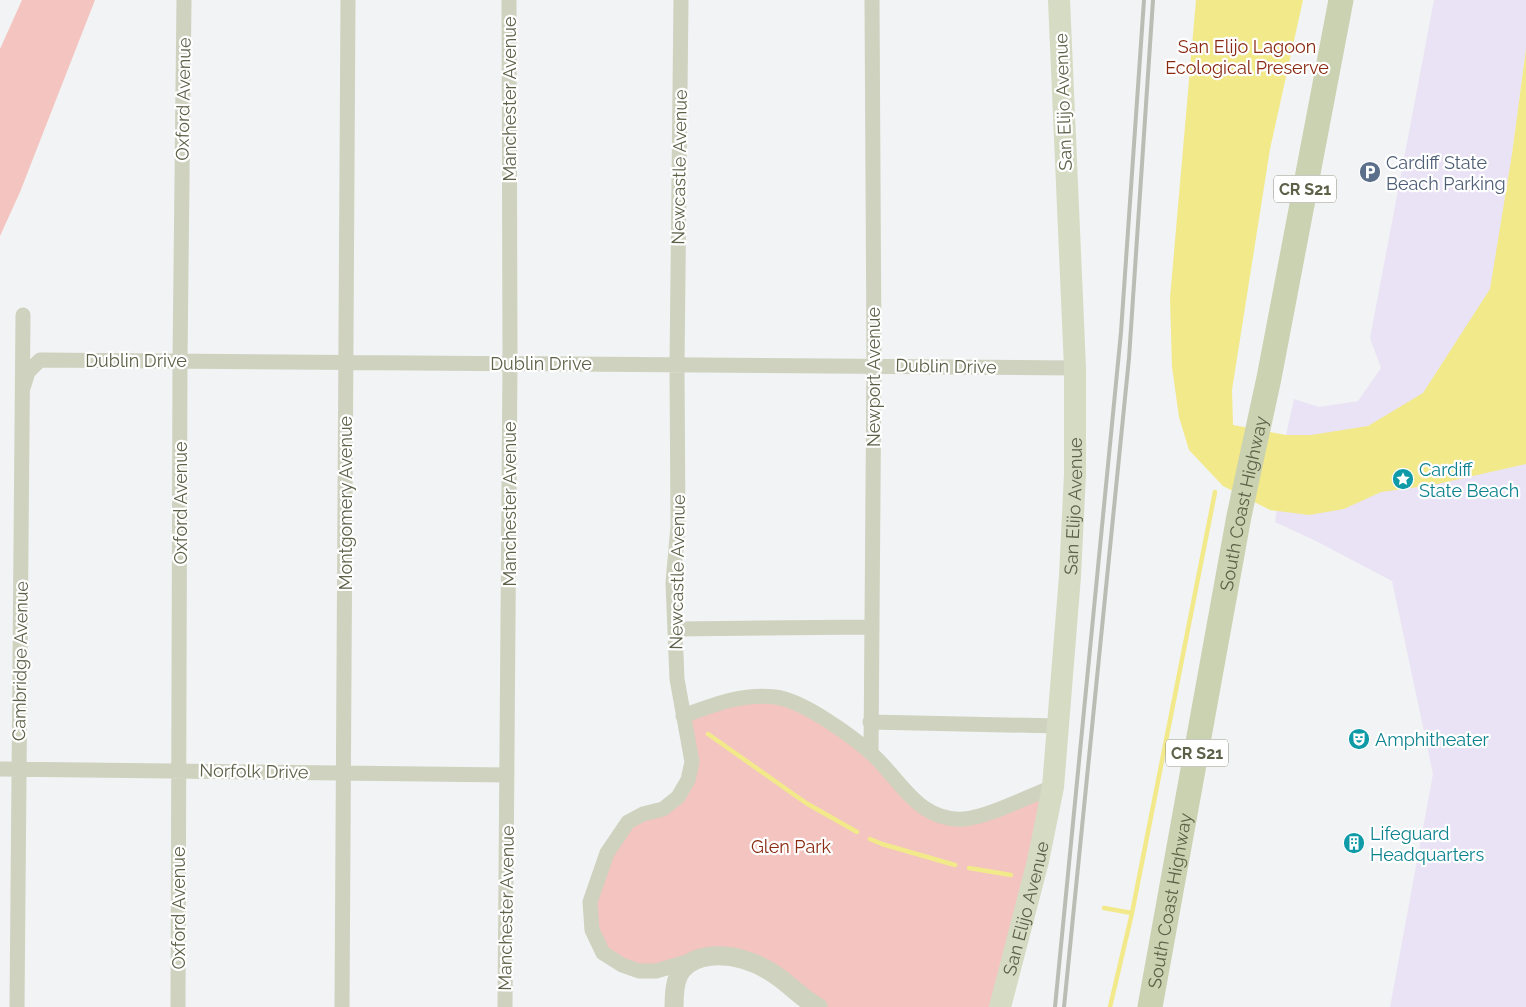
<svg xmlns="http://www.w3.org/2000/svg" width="1526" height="1007" viewBox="0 0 1526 1007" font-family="Raleway,sans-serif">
<rect width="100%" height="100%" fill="#f2f3f4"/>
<path fill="#f3c4c0" d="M22,0h73l-75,192 -20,44v-187z
M732,697l79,13 97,84 55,25 88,-32 -47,220h-190l-80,-50 -74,14 -49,-12 -22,-52 28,-73 45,-27 25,-28 -5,-69z"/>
<path fill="#eae3f5" d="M1434,0h92v49l-14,105 14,277v576h-136l43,-233 -41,-193 -76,-40 -41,-19 11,-87 8,-36 25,8 39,-6 23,-33 -11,-30z"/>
<path fill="#f2e98a" d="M1196,0h107l-33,149 -38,241 1,35 53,10h25l57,-9 55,-33 67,-104 22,-135 14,-105v415l-93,21 -52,7 -37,17 -35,6 -39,-5 -47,-24 -34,-36 -10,-33 -7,-50 -2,-69z"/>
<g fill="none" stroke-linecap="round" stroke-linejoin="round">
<path stroke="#f2e98a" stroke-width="4.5" d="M708,734l98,69 51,29
M870,839l12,5 73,21
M969,868l42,7
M1104,908l28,5 83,-421
M1110,1007l22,-94"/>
<path stroke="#ced2bf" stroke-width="15" d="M681,0l-4,365 1,161 -5,57 4,96 15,83 -4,18 -10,17 -15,12 -20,5 -15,8 -21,31 -17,49 2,28 11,23 19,12 17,6h17l34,-10
M23,388l5,-16 12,-12 1035,8
M676,629l194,-2
M683,716c30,-11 59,-23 92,-19 27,3 76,38 97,57 29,26 46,68 92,65 24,-2 65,-23 89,-32
M870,722l188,4
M871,753l3,-395 -2,-358
M0,769l507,6
M17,1007l6,-692
M178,1007l2,-647 4,-360
M342,1007l6,-1007
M505,1007l5,-644 -1,-363"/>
<path stroke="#ced2bf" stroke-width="19" d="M674,1007c0,-23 2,-42 27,-49 28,-7 58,4 80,21 12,9 23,21 37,28"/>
<path stroke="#d6dbc4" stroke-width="22" id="s1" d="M1000,1007l38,-146 15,-74 17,-211 5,-102v-106l-16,-368"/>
<path stroke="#cbd2b1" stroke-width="25" id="s2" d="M1150,1007l89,-491 30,-138 72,-378"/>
<path stroke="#babdb4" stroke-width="4" d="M1055,1007l66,-675 23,-332
M1064,1007l65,-649 24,-358"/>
</g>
<defs>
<g id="parking-disc" transform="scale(1.125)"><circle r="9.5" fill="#5c6f8a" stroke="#fff"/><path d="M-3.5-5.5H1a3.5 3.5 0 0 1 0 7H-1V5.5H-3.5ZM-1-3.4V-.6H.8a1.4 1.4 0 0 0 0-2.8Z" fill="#fff"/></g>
<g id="sight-disc" transform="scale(1.125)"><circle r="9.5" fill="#0f9aa8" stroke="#fff"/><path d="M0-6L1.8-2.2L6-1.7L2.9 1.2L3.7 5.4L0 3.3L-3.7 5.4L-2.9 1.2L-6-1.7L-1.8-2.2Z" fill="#fff"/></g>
<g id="theatre-disc" transform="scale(1.125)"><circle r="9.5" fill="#0f9aa8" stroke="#fff"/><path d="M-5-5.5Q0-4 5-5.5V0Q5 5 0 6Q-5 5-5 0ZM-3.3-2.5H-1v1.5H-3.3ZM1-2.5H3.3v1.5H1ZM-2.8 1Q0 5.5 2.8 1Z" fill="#fff"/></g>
<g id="building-disc" transform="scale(1.125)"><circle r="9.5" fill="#0f9aa8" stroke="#fff"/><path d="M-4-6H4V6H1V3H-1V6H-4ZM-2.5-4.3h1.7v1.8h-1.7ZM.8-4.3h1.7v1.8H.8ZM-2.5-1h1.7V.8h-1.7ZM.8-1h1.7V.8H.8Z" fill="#fff"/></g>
</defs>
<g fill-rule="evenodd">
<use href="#parking-disc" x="1370" y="172"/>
<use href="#sight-disc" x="1403" y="479"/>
<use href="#theatre-disc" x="1359" y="739"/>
<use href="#building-disc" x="1354" y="843"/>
</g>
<g text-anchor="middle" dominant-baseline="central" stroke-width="4.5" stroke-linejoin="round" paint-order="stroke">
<g fill="#fff" stroke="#8e907f" stroke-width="1">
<rect x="1274" y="175.5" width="62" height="27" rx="4"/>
<rect x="1166" y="739.5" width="62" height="27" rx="4"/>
</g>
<g font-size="16" font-weight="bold" fill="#5d6148">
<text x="1305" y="189">CR S21</text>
<text x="1197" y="753">CR S21</text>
</g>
<g font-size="18" fill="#8a2a12" stroke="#fff">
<text x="1247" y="46">San Elijo Lagoon<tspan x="1247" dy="21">Ecological Preserve</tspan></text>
<text x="791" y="846">Glen Park</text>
</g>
<g font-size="18" fill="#5d6148" stroke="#fff">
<text transform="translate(183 99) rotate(-89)">Oxford Avenue</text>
<text transform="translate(509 99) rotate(-90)">Manchester Avenue</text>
<text transform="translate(1063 102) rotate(-92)">San Elijo Avenue</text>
<text transform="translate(679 167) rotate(-89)">Newcastle Avenue</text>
<text x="136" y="360">Dublin Drive</text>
<text x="541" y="363">Dublin Drive</text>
<text transform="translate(946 366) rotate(1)">Dublin Drive</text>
<text transform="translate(873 377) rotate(-90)">Newport Avenue</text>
<text transform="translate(180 503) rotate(-90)">Oxford Avenue</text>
<text transform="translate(345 503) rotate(-90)">Montgomery Avenue</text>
<text stroke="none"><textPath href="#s2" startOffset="512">South Coast Highway</textPath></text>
<text transform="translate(509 504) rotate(-90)">Manchester Avenue</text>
<text stroke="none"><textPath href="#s1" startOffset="508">San Elijo Avenue</textPath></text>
<text transform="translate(677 572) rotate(-89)">Newcastle Avenue</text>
<text transform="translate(20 661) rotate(-89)">Cambridge Avenue</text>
<text transform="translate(254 771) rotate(1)">Norfolk Drive</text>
<text stroke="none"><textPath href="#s2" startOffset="108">South Coast Highway</textPath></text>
<text transform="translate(178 908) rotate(-90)">Oxford Avenue</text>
<text transform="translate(506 908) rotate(-89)">Manchester Avenue</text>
<text stroke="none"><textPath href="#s1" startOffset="102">San Elijo Avenue</textPath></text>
</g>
<g font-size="18" fill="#4e5e75" stroke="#fff" text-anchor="start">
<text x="1386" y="162">Cardiff State<tspan x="1386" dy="21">Beach Parking</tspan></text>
</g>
<g font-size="18" fill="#0d838f" stroke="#fff" text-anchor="start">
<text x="1419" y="469">Cardiff<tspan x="1419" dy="21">State Beach</tspan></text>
<text x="1375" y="739">Amphitheater</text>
<text x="1370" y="833">Lifeguard<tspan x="1370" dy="21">Headquarters</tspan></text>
</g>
</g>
</svg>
